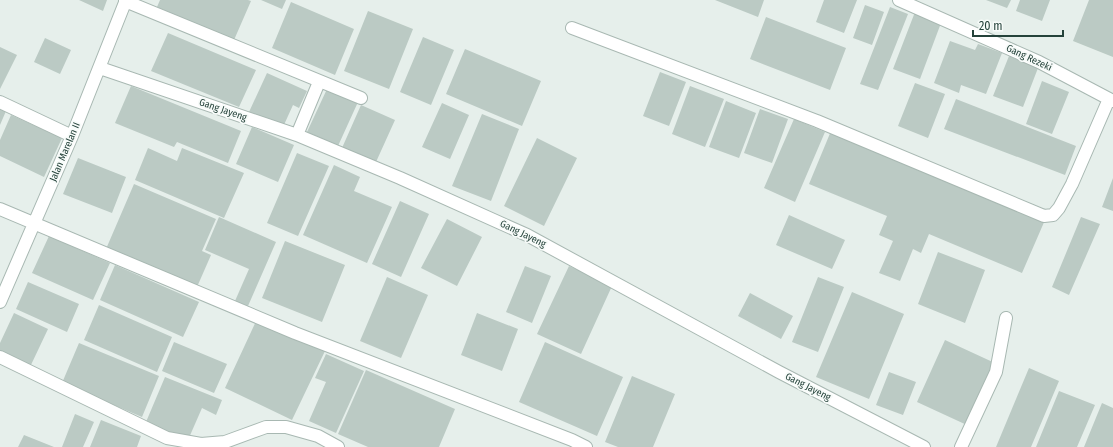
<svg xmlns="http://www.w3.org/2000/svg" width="1113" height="447" viewBox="0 0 1113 447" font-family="'Fira Sans Condensed',sans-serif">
<rect width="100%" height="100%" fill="#e6efeb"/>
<path fill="#bbcac4" d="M79,0h28l-4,11z
M160,0h88l3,1 -17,39 -77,-33z
M261,0h25l-4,9z
M715,0h49l-6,17z
M824,0h33l-13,33 -28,-11z
M986,0h25l-4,8z
M1020,0h30l-8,21 -26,-10z
M1089,0h24v57l-40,-16z
M291,2l63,27 -19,46 -63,-27z
M865,5l19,7 -12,33 -19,-7z
M890,7l18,7 -30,76 -18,-6z
M368,11l45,18 -24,60 -45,-18z
M915,12l26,11 -21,56 -27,-10z
M766,17l80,31 -16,42 -80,-31z
M168,33l88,37 -17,37 -88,-36z
M423,37l31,13 -23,55 -31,-13z
M45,38l26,12 -11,24 -26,-12z
M950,41l25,9 3,-6 24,9 -16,41 -25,-9 -2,8 -25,-10z
M0,47l17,8 -17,34z
M465,49l76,32 -19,45 -76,-32z
M1009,56l29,12 -15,39 -30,-11z
M660,72l26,10 -17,44 -26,-10z
M267,73l40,18 -8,17 -6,-3 -10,22 -34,-15z
M1042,81l27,11 -17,42 -26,-10z
M915,83l30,11 -17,44 -30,-12z
M131,86l110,45 -13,32 -51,-21 -3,5 -59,-24z
M690,86l34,13 -19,48 -33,-13z
M327,89l31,13 -20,44 -31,-14z
M956,99l120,47 -11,29 -121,-46z
M726,101l30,12 -17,45 -30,-11z
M442,103l27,12 -19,44 -28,-12z
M361,105l34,15 -19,42 -34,-14z
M0,108l6,3 -6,14z
M760,109l28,10 -16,44 -28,-10z
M482,114l37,15 -28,72 -39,-15z
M11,115l51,23 -18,39 -44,-21v-16z
M794,119l31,13 -30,70 -31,-14z
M252,127l42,18 -16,37 -42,-18z
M831,131l214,89 -23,53 -93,-39 -8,19 -8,-4 -13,32 -21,-8 14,-32 -14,-6 8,-19 -78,-32z
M537,138l40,20 -33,68 -40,-20z
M148,148l29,13 5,-13 62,25 -20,45 -89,-38z
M297,153l32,13 -31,70 -31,-13z
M78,158l48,19 -14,36 -49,-19z
M334,165l26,12 -6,14 38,16 -25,56 -64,-28z
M1113,178v33l-11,-4z
M134,184l82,35 -14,32 9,4 -14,32 -91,-38z
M400,201l29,13 -28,63 -29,-13z
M789,215l56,25 -13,29 -56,-24z
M219,217l57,25 -28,64 -13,-5 14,-32 -44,-19z
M1081,217l19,7 -31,71 -17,-8z
M447,219l35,18 -25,49 -36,-18z
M49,236l61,27 -17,37 -61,-27z
M285,241l60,24 -23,57 -60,-24z
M938,252l47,18 -20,53 -47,-19z
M115,265l84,37 -16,35 -83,-37z
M525,266l26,10 -19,47 -26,-11z
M569,266l43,20 -31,68 -44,-20z
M387,277l41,18 -27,63 -41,-17z
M818,277l26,10 -26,65 -26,-10z
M28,282l51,22 -12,28 -51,-23z
M852,292l52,22 -35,85 -53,-22z
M750,293l43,23 -12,23 -43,-23z
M99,305l73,32 -15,35 -73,-32z
M14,313l34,16 -18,38 -30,-14v-10z
M477,313l41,16 -16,42 -41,-16z
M257,319l68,32 -33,69 -67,-32z
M945,340l52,24 -28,62 -52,-24z
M174,342l53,22 -13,29 -52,-22z
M545,342l78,35 -26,59 -78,-34z
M79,343l80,33 -17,41 -80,-34z
M326,354l38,17 -28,62 -27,-12 17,-39 -11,-4z
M1029,368l30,13 -28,66h-35z
M366,370l89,39 -16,38h-71l-30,-13z
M889,372l27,10 -13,33 -27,-10z
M632,376l43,18 -22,53h-35l-13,-5z
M165,377l57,23 -6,15 -14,-7 -14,32 -42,-18z
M1059,391l36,14 -18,42h-41z
M1102,403l11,5v39h-29z
M75,414l19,8 -11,25h-21z
M101,420l40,16 -4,11h-47z
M24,435l30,12h-36z"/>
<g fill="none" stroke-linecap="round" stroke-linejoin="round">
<g stroke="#a8b8b2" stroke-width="14">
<path id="street" d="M899,0l140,62 74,39
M125,1l236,97
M572,28l245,93 227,95 9,-1 6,-7 13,-24 37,-85
M100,68l197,67 103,43 127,57 252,137 145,75
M0,102l72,34
M297,135l22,-53
M0,209l295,124 277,107 14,7
M0,302l72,-166 54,-136
M0,357l167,81 34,6 24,-2 41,-15h20l32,9 20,11
M961,447l35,-75 10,-54"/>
</g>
<use href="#street" stroke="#fff" stroke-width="12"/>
</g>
<g text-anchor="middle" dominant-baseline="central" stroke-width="3.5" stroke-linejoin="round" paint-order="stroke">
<g font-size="10" fill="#24423a" stroke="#f7fbf9">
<text transform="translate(1029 58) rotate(25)">Gang Rezeki</text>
<text transform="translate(223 110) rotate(19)">Gang Jayeng</text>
<text transform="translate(65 152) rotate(-67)">Jalan Marelan II</text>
<text transform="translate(523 234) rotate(26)">Gang Jayeng</text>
<text transform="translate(808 387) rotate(27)">Gang Jayeng</text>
</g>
</g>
<path d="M973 30v6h90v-6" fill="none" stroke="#24423a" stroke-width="2"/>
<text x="979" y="30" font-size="12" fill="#24423a" stroke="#f7fbf9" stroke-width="3" paint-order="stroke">20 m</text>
</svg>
